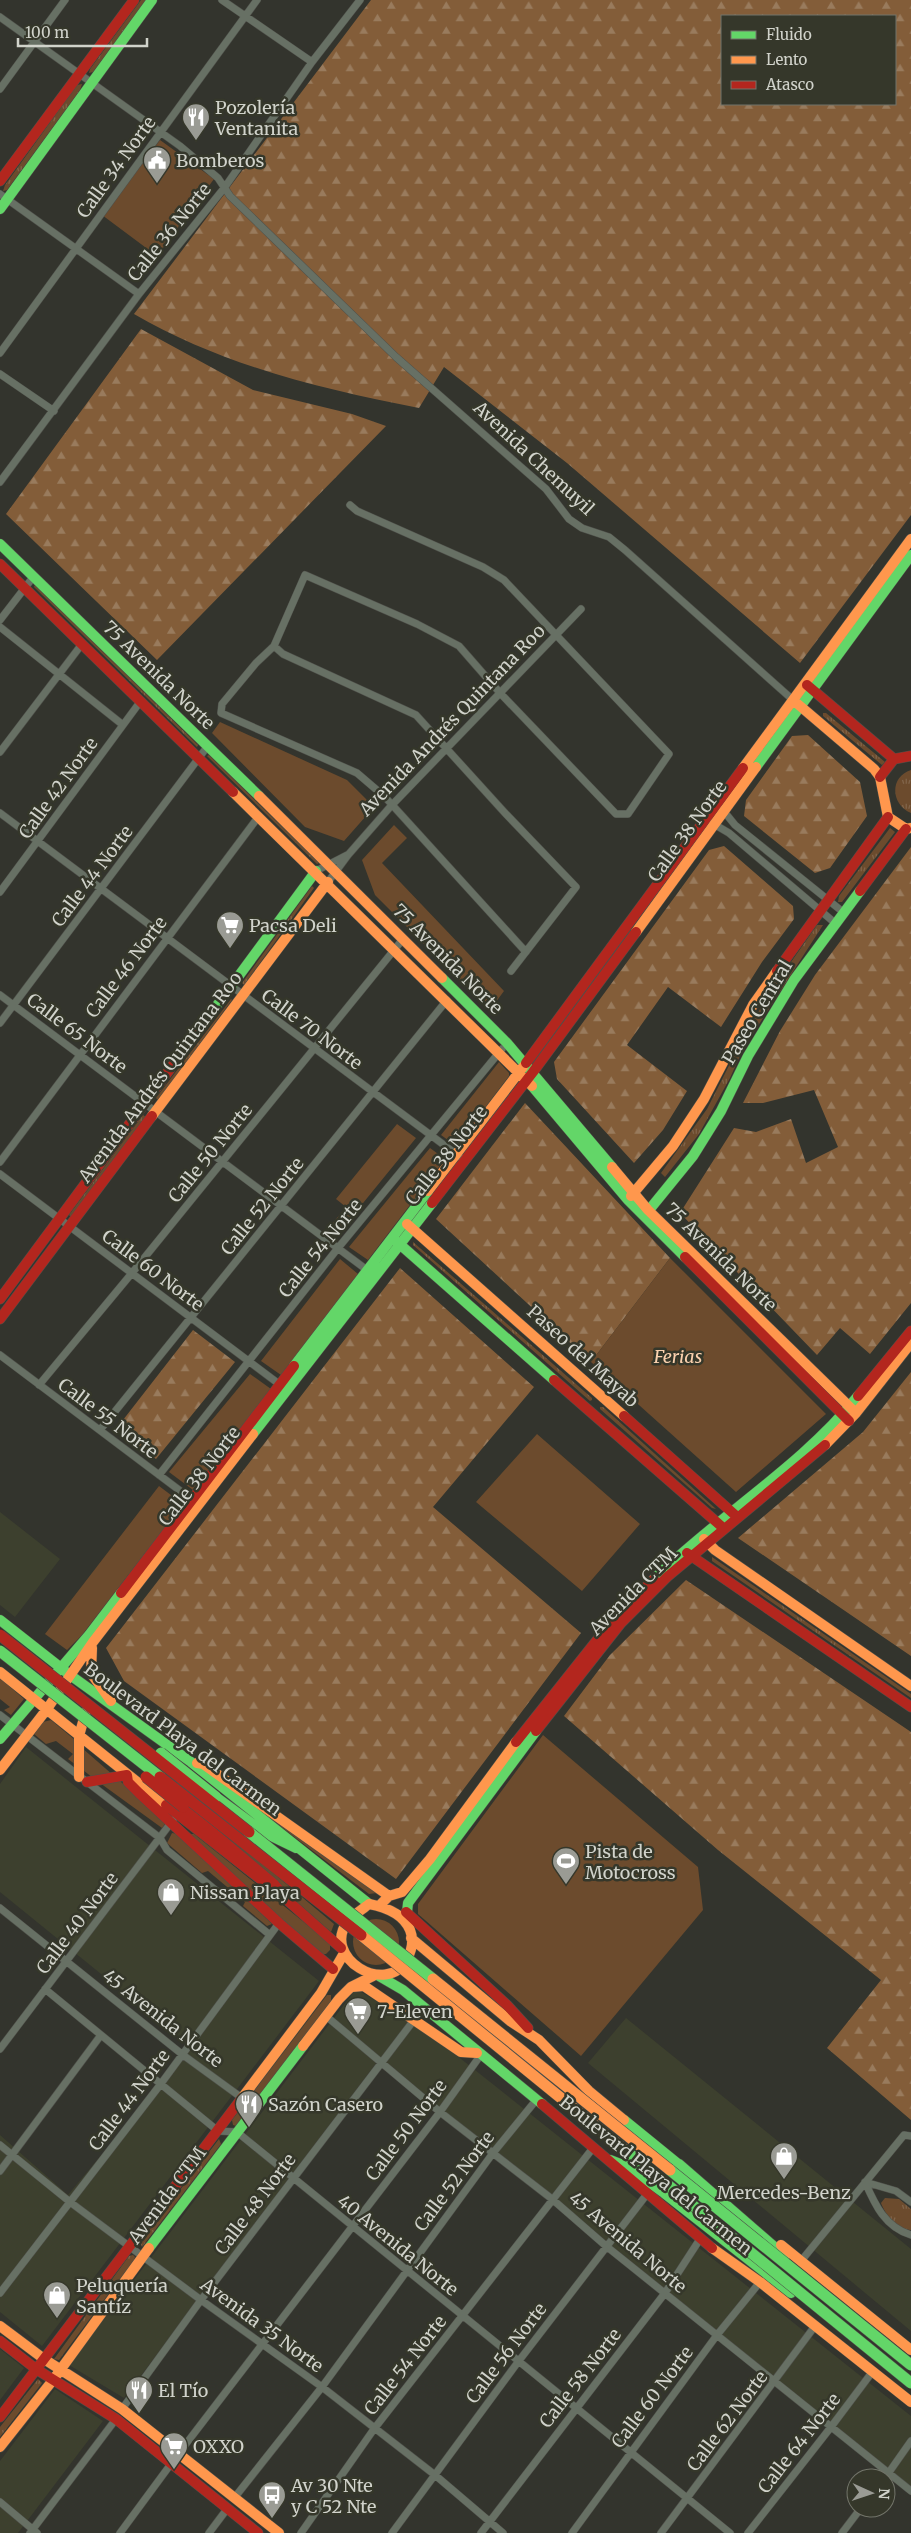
<svg xmlns="http://www.w3.org/2000/svg" width="911" height="2533" viewBox="0 0 911 2533" font-family="Merriweather,serif">
<defs>
<pattern id="grass-tufts" width="24" height="20" patternUnits="userSpaceOnUse" patternTransform="scale(1.25)"><rect width="24" height="20" fill="#6c4b2d"/><path d="M3 7l-1-3M5 7V3M7 7l1-3M15 17l-1-3M17 17v-4M19 17l1-3" fill="none" stroke="#80644a"/></pattern>
<pattern id="forest-firs" width="22" height="20" patternUnits="userSpaceOnUse" patternTransform="scale(1.25)"><rect width="22" height="20" fill="#835d39"/><path d="M5 1l3.5 6h-7zM16 11l3.5 6h-7z" fill="#997b5d"/></pattern>
</defs>
<rect width="100%" height="100%" fill="#33342d"/>
<path fill="#3d402e" d="M0,1512l60,47 -45,58 -15,-12z
M26,1747l293,234 -277,365 -42,-34v-177l68,60 123,-148 -191,-155v-108z
M356,1989l66,39 489,388v74l-534,-428 -253,336 -55,-33z
M626,2018l285,231v82l-323,-268z
M0,2349l24,19 -24,32z
M55,2389l48,32 -85,112h-18v-72z"/>
<path fill="url(#grass-tufts)" d="M141,0h5l-53,72 -4,1 1,-4z
M82,84l-2,6 -73,100 -4,1 2,-6 72,-100z
M35,585l163,160 -1,2 -163,-160z
M823,713h3l59,49 -3,3 -59,-49z
M209,755l110,108 -2,1 -110,-108z
M911,770v43c-20,-8 -22,-36 0,-43z
M890,828l5,4 -53,70h-4l1,-6z
M312,886l2,2 -70,97 -2,-2z
M817,925h6l-80,124 -13,29 -31,56 -34,43 -4,-4 46,-64 40,-79 30,-48z
M231,999l1,1 -74,100 -2,-2z
M143,1115l3,2 -75,100 -2,-2z
M413,1242l179,156v2l-2,1 -177,-156z
M600,1407h3l113,102 -4,-1 -112,-99z
M712,1557l199,137v4l-199,-137z
M219,2139l2,5 -79,103 -2,-5z
M885,2198l14,1 12,10v21c-14,-1 -25,-14 -30,-27z
M133,2255l2,2 -1,3 -75,100 -5,-1 75,-103z
M38,2379l4,4 -42,54v-10z"/>
<path fill="url(#forest-firs)" fill-rule="evenodd" d="M371,0h540v515l-111,148 -233,-200 -123,-96 -25,41c-99,-19 -197,-43 -285,-94zM722,16h173v88h-173z
M141,329l112,61 99,24 34,12 -229,234 -151,-146z
M808,735l52,47 7,34 -37,52 -15,5 -71,-57 2,-16 46,-64z
M724,846l69,60 1,13 -32,43 -41,65 -53,-40 -41,58 60,46 -24,39 -29,33 -77,-84 -3,-17 155,-212z
M911,847v456l-41,51 -30,-26 -23,27 -137,-142 54,-85 22,4 35,-13 15,44 32,-16 -24,-57 -51,13h-20l37,-72 35,-56z
M525,1103l145,155 -79,104 -155,-143z
M400,1268l134,119 -101,120 148,126 -185,246 -272,-198 -18,-33z
M193,1330l42,32 -79,97 -40,-30z
M911,1372v284l-173,-118 125,-106z
M686,1580l225,152v388l-84,-72 54,-68 -163,-130 -154,-134 46,-61z"/>
<path fill="#6c4b2d" d="M160,140l54,39 -57,77 -55,-41z
M220,722l127,58 27,27 -30,34 -39,-14 -93,-94z
M394,825l13,13 -25,25 122,128 -14,19 -115,-115 -13,-35z
M499,1062l10,11v3l-53,70 -15,-11z
M397,1124l19,14 -79,97 -9,-6 18,-22 -10,-8z
M430,1148l15,11 -77,101 -19,-13z
M670,1258l156,156 -90,78 -145,-130z
M340,1259l18,15 -77,101 -20,-14z
M250,1374l21,15 -78,101 -24,-18z
M537,1434l103,90 -58,67 -106,-89z
M159,1486l24,18 -101,131 -15,15 -22,-16z
M0,1678l24,21 -13,16 -7,-5 6,-3 -10,-8z
M51,1720l24,20 1,25 -8,-6 5,-5 -17,-13 -10,3 -12,-10 9,-12z
M543,1735l155,132 5,43 -122,146 -163,-142v-10z
M82,1748l31,27 -20,3 -10,-8z
M119,1780l46,44 -3,4 -62,-45z
M242,1797l135,96 -8,1z
M196,1813l63,48 75,63 -3,8z
M172,1833l6,1 94,90 -5,2 -24,-20 2,-4 -37,-31 -6,2 -35,-30z
M190,1834h4l131,105 5,6v5l-4,4h-7z
M353 1942a23 23 0 1 1 46 0a23 23 0 1 1-46 0Z
M327,1995h4v6l-95,125 -3,-1 -1,-5z"/>
<g fill="none" stroke-linecap="round" stroke-linejoin="round">
<g stroke="#4f504a" stroke-width="8">
<path id="street" d="M222,0l90,62
M0,17l180,129 38,32 12,18 166,161 150,132 23,30 13,9 27,9 16,13 168,150
M0,89l65,-89
M0,194l139,100
M0,353l257,-353
M0,374l54,37
M0,482l139,-188 86,-107 87,-125 48,-62
M350,505l7,6 126,56 21,13 165,174 -41,60h-12l-115,-120 -42,-48 -42,-22 -112,-49 -31,71 -18,17 -34,41 -1,9 136,60 28,24 141,155
M0,620l34,-44
M0,627l123,98
M274,646l9,8 133,61 89,98 71,74 -65,84
M0,752l82,-108
M722,809l13,16 108,87
M0,813l460,344
M712,823l17,10 106,90
M316,871l31,-16
M328,882l20,-27 43,-49 190,-197
M0,892l140,-190
M0,995l371,278
M0,1023l207,-276
M0,1162l259,-346
M0,1174l283,213
M0,1355l195,147
M39,1385l93,-112 271,-334
M100,1430l347,-430
M159,1475l179,-227 164,-199
M0,1715l160,123 7,12 103,85
M0,1908l183,147 59,43
M45,1989l173,142 19,1 493,401
M326,2016l114,96 112,87 54,47 305,245
M0,2049l173,-229
M0,2145l70,57 131,98 121,87 113,88 68,58
M0,2171l101,-136
M865,2182c10,23 20,45 46,53
M865,2182l31,9 15,11
M801,2261l103,-126 7,1
M0,2293l160,-208 119,-162
M122,2409l79,-109 213,-280
M885,2478l26,-37
M235,2497l87,-110 171,-234 44,-54
M0,2502l37,31
M30,2533l86,-114
M120,2533l59,-80 261,-341 40,-56
M209,2533l18,-24
M301,2533l73,-104 219,-281
M392,2533l126,-171 129,-168
M481,2533l184,-240 35,-54
M572,2533l145,-198 43,-53
M661,2533l154,-207
M748,2533l83,-106 42,-56
M842,2533l19,-25"/>
</g>
<g stroke="#4f504a" stroke-width="11">
<path id="fast" d="M0,209l152,-209
M0,544l259,252
M756,767l155,-212
M442,978l65,65 105,124
M207,1019l109,-148
M532,1086l96,114 57,57
M645,1215l48,-59 28,-45 27,-55 46,-76 66,-89
M396,1241l158,139
M294,1366l134,-175
M253,1434l179,-231
M654,1579c65,-64 147,-112 204,-183
M0,1620l70,55 121,87 178,142
M0,1739l89,-104 32,-42
M216,1797l49,36 31,15
M406,1922l2,-19 128,-172
M379,1976l24,14 139,114
M624,2120l59,48
M610,2160l18,7 36,26 127,100
M679,2164l106,92
M149,2248l154,-202"/>
</g>
<g stroke="#4f504a" stroke-width="11">
<path id="slow" d="M911,539l-118,161 81,69 6,8 8,40 18,12 5,-1
M743,768l50,-68
M233,792l299,294
M259,796l183,182
M636,932l120,-165
M152,1116l176,-234
M612,1167l36,43 208,203
M428,1191l95,-124
M631,1196l42,-50 31,-47 49,-94 24,-34
M407,1224l217,192
M825,1445l31,-32 55,-70
M704,1539l11,11 196,136
M92,1648l-1,25 20,28
M0,1672l166,133
M197,1763l6,1 186,132
M0,1770l47,-61 46,-67 160,-208
M79,1777v-41l7,-25
M369,1904c16,3 34,9 41,26 4,10 2,20 -3,29 -20,39 -87,-2 -59,-38 5,-6 15,-12 21,-17z
M380,1905l9,-9 13,-4 28,-33 86,-117
M411,1938l99,83 29,19 50,51 35,29
M352,1987l12,-1 97,66 16,1
M303,2046l36,-47 12,-12 22,-11
M242,2098l79,-105 22,-38
M781,2245l130,105
M712,2248l48,34 151,120
M0,2326l44,33 78,50 157,124
M0,2447l53,-67 96,-132"/>
</g>
<g stroke="#4f504a" stroke-width="11">
<path id="jam" d="M0,181l134,-181
M0,564l233,228
M807,685l87,74
M880,777l14,-18 17,-3
M860,891l46,-62
M777,971l111,-154
M526,1063l217,-295
M432,1203l101,-131 103,-140
M685,1257l164,164
M0,1299l207,-280
M0,1319l152,-203
M554,1380l167,146
M858,1396l53,-65
M624,1416l111,99
M687,1553l224,154
M121,1593l173,-227
M536,1731l85,-108 46,-46 158,-132
M516,1742l97,-122 41,-41
M87,1782l40,-7 1,7 11,11 140,130 54,46
M166,1805l121,95 54,48
M183,1807l91,77 13,16
M406,1912l101,93 21,23
M542,2104l170,144
M0,2341l36,28 80,50 142,114
M0,2417l242,-319"/>
</g>
<use href="#street" stroke="#677064" stroke-width="7"/>
<use href="#fast" stroke="#63d668" stroke-width="10"/>
<use href="#slow" stroke="#ff974d" stroke-width="10"/>
<use href="#jam" stroke="#b3261e" stroke-width="10"/>
<g stroke="#4f504a" stroke-width="12" stroke-linecap="butt">
<path id="fast-bridge" d="M0,1651l160,126
M161,1753l55,44
M249,1832l184,147
M626,2151l285,232
M670,2170l241,195"/>
</g>
<g stroke="#4f504a" stroke-width="12" stroke-linecap="butt">
<path id="slow-bridge" d="M361,1935l265,216
M433,1979l237,191"/>
</g>
<g stroke="#4f504a" stroke-width="12" stroke-linecap="butt">
<path id="jam-bridge" d="M0,1635l249,197
M146,1777l37,30
M160,1777l201,158"/>
</g>
<use href="#fast-bridge" stroke="#63d668" stroke-width="11"/>
<use href="#slow-bridge" stroke="#ff974d" stroke-width="11"/>
<use href="#jam-bridge" stroke="#b3261e" stroke-width="11"/>
</g>
<defs>
<g id="restaurant-pin" transform="scale(1.4375)"><path d="M0 17L-7.5 6A9.5 9.5 0 1 1 7.5 6Z" fill="#9a9b94" stroke="#35372a"/><path d="M-5-6h1v4h1v-4h1v4h1v-4h1v5L-1.5 .5V6h-2V.5L-5-1ZM5-6V6H3V1.5H1.5Q1.5-4 5-6Z" fill="#fff"/></g>
<g id="civic-pin" transform="scale(1.4375)"><path d="M0 17L-7.5 6A9.5 9.5 0 1 1 7.5 6Z" fill="#9a9b94" stroke="#35372a"/><path d="M-.6-6.5H3V-4.5H.6V-3L4-1V1h2V6H-6V1h2V-1L-.6-3ZM-1.2 2.5V6h2.4V2.5Z" fill="#fff"/></g>
<g id="supermarket-pin" transform="scale(1.4375)"><path d="M0 17L-7.5 6A9.5 9.5 0 1 1 7.5 6Z" fill="#9a9b94" stroke="#35372a"/><path d="M-6-5.5h2.5l.6 2H6L4.5 2H-2.5L-4.4-4H-6ZM-1.5 3.2a1.3 1.3 0 1 0 .1 0ZM3 3.2a1.3 1.3 0 1 0 .1 0Z" fill="#fff"/></g>
<g id="stadium-pin" transform="scale(1.4375)"><path d="M0 17L-7.5 6A9.5 9.5 0 1 1 7.5 6Z" fill="#9a9b94" stroke="#35372a"/><path d="M0-5a6.5 5 0 1 0 0 10a6.5 5 0 1 0 0-10ZM-3.5-1.8h7v3.6h-7Z" fill="#fff"/></g>
<g id="shop-pin" transform="scale(1.4375)"><path d="M0 17L-7.5 6A9.5 9.5 0 1 1 7.5 6Z" fill="#9a9b94" stroke="#35372a"/><path d="M-5-2.5h2.3a2.7 3.5 0 0 1 5.4 0H5L5.5 6h-11ZM-1.5-2.5h3a1.5 2.3 0 0 0-3 0Z" fill="#fff"/></g>
<g id="bus-pin" transform="scale(1.4375)"><path d="M0 17L-7.5 6A9.5 9.5 0 1 1 7.5 6Z" fill="#9a9b94" stroke="#35372a"/><path d="M-5-6H5V4H4V6H2V4H-2V6H-4V4H-5ZM-3.5-4V0h7V-4ZM-3.5 1.2v1.5H-2V1.2ZM2 1.2v1.5H3.5V1.2Z" fill="#fff"/></g>
</defs>
<g fill-rule="evenodd">
<use href="#restaurant-pin" x="196" y="117"/>
<use href="#civic-pin" x="157" y="160"/>
<use href="#supermarket-pin" x="230" y="925"/>
<use href="#stadium-pin" x="566" y="1861"/>
<use href="#shop-pin" x="171" y="1892"/>
<use href="#supermarket-pin" x="358" y="2011"/>
<use href="#restaurant-pin" x="249" y="2104"/>
<use href="#shop-pin" x="784" y="2156"/>
<use href="#shop-pin" x="57" y="2295"/>
<use href="#restaurant-pin" x="139" y="2390"/>
<use href="#supermarket-pin" x="174" y="2446"/>
<use href="#bus-pin" x="272" y="2495"/>
</g>
<g text-anchor="middle" dominant-baseline="central" stroke-width="5" stroke-linejoin="round" paint-order="stroke">
<g font-size="18" fill="#d1d3cb" stroke="#35372a" text-anchor="start">
<text x="215" y="107">Pozolería<tspan x="215" dy="21">Ventanita</tspan></text>
<text x="176" y="160">Bomberos</text>
<text x="249" y="925">Pacsa Deli</text>
<text x="585" y="1851">Pista de<tspan x="585" dy="21">Motocross</tspan></text>
<text x="190" y="1892">Nissan Playa</text>
<text x="377" y="2011">7-Eleven</text>
<text x="268" y="2104">Sazón Casero</text>
<text x="784" y="2192" text-anchor="middle">Mercedes-Benz</text>
<text x="76" y="2285">Peluquería<tspan x="76" dy="21">Santíz</tspan></text>
<text x="158" y="2390">El Tío</text>
<text x="193" y="2446">OXXO</text>
<text x="291" y="2485">Av 30 Nte<tspan x="291" dy="21">y C 52 Nte</tspan></text>
</g>
<g font-size="18" fill="#d1d3cb" stroke="#35372a">
<text transform="translate(116 167) rotate(-54)">Calle 34 Norte</text>
<text transform="translate(169 232) rotate(-51)">Calle 36 Norte</text>
<text transform="translate(534 458) rotate(43)">Avenida Chemuyil</text>
<text transform="translate(159 675) rotate(44)">75 Avenida Norte</text>
<text transform="translate(452 720) rotate(-46)">Avenida Andrés Quintana Roo</text>
<text transform="translate(58 788) rotate(-54)">Calle 42 Norte</text>
<text transform="translate(687 831) rotate(-54)">Calle 38 Norte</text>
<text transform="translate(92 876) rotate(-53)">Calle 44 Norte</text>
<text transform="translate(448 959) rotate(45)">75 Avenida Norte</text>
<text transform="translate(126 967) rotate(-53)">Calle 46 Norte</text>
<text transform="translate(757 1012) rotate(-59)">Paseo Central</text>
<text transform="translate(312 1029) rotate(37)">Calle 70 Norte</text>
<text transform="translate(77 1033) rotate(37)">Calle 65 Norte</text>
<text transform="translate(160 1077) rotate(-53)">Avenida Andrés Quintana Roo</text>
<text transform="translate(210 1153) rotate(-51)">Calle 50 Norte</text>
<text transform="translate(446 1155) rotate(-52)">Calle 38 Norte</text>
<text transform="translate(262 1206) rotate(-51)">Calle 52 Norte</text>
<text transform="translate(320 1248) rotate(-51)">Calle 54 Norte</text>
<text transform="translate(721 1257) rotate(44)">75 Avenida Norte</text>
<text transform="translate(153 1270) rotate(37)">Calle 60 Norte</text>
<text transform="translate(583 1356) rotate(42)">Paseo del Mayab</text>
<text transform="translate(108 1418) rotate(37)">Calle 55 Norte</text>
<text transform="translate(199 1476) rotate(-52)">Calle 38 Norte</text>
<text transform="translate(633 1591) rotate(-45)">Avenida CTM</text>
<text transform="translate(183 1739) rotate(37)">Boulevard Playa del Carmen</text>
<text transform="translate(77 1923) rotate(-53)">Calle 40 Norte</text>
<text transform="translate(163 2018) rotate(38)">45 Avenida Norte</text>
<text transform="translate(129 2100) rotate(-53)">Calle 44 Norte</text>
<text transform="translate(406 2130) rotate(-53)">Calle 50 Norte</text>
<text transform="translate(656 2175) rotate(39)">Boulevard Playa del Carmen</text>
<text transform="translate(454 2181) rotate(-53)">Calle 52 Norte</text>
<text transform="translate(167 2195) rotate(-53)">Avenida CTM</text>
<text transform="translate(255 2204) rotate(-53)">Calle 48 Norte</text>
<text transform="translate(628 2242) rotate(40)">45 Avenida Norte</text>
<text transform="translate(398 2245) rotate(39)">40 Avenida Norte</text>
<text transform="translate(262 2325) rotate(36)">Avenida 35 Norte</text>
<text transform="translate(506 2353) rotate(-53)">Calle 56 Norte</text>
<text transform="translate(405 2365) rotate(-52)">Calle 54 Norte</text>
<text transform="translate(580 2378) rotate(-52)">Calle 58 Norte</text>
<text transform="translate(652 2397) rotate(-53)">Calle 60 Norte</text>
<text transform="translate(727 2421) rotate(-53)">Calle 62 Norte</text>
<text transform="translate(799 2443) rotate(-52)">Calle 64 Norte</text>
</g>
<g font-size="18" font-style="italic" fill="#fbd1ae" stroke="#35372a">
<text x="678" y="1356">Ferias</text>
</g>
</g>
<rect x="721" y="15" width="175" height="90" fill="#35372a" stroke="#73756a"/>
<rect x="731" y="31" width="25" height="8" fill="#63d668" stroke="#73756a"/>
<text x="766" y="40" font-size="15" fill="#d1d3cb">Fluido</text>
<rect x="731" y="56" width="25" height="8" fill="#ff974d" stroke="#73756a"/>
<text x="766" y="65" font-size="15" fill="#d1d3cb">Lento</text>
<rect x="731" y="81" width="25" height="8" fill="#b3261e" stroke="#73756a"/>
<text x="766" y="90" font-size="15" fill="#d1d3cb">Atasco</text>
<g transform="translate(871 2493) rotate(93)"><circle r="24" fill="#35372a" stroke="#73756a"/>
<path d="M0-4L9 19L0 12L-9 19Z" fill="#9a9b94"/>
<text y="-8" font-size="14" font-weight="bold" text-anchor="middle" fill="#d1d3cb">N</text>
</g>
<path d="M18 38v8h129v-8" fill="none" stroke="#d1d3cb" stroke-width="2.5"/>
<text x="25" y="38" font-size="15" fill="#d1d3cb" stroke="#35372a" stroke-width="4" paint-order="stroke">100 m</text>
</svg>
